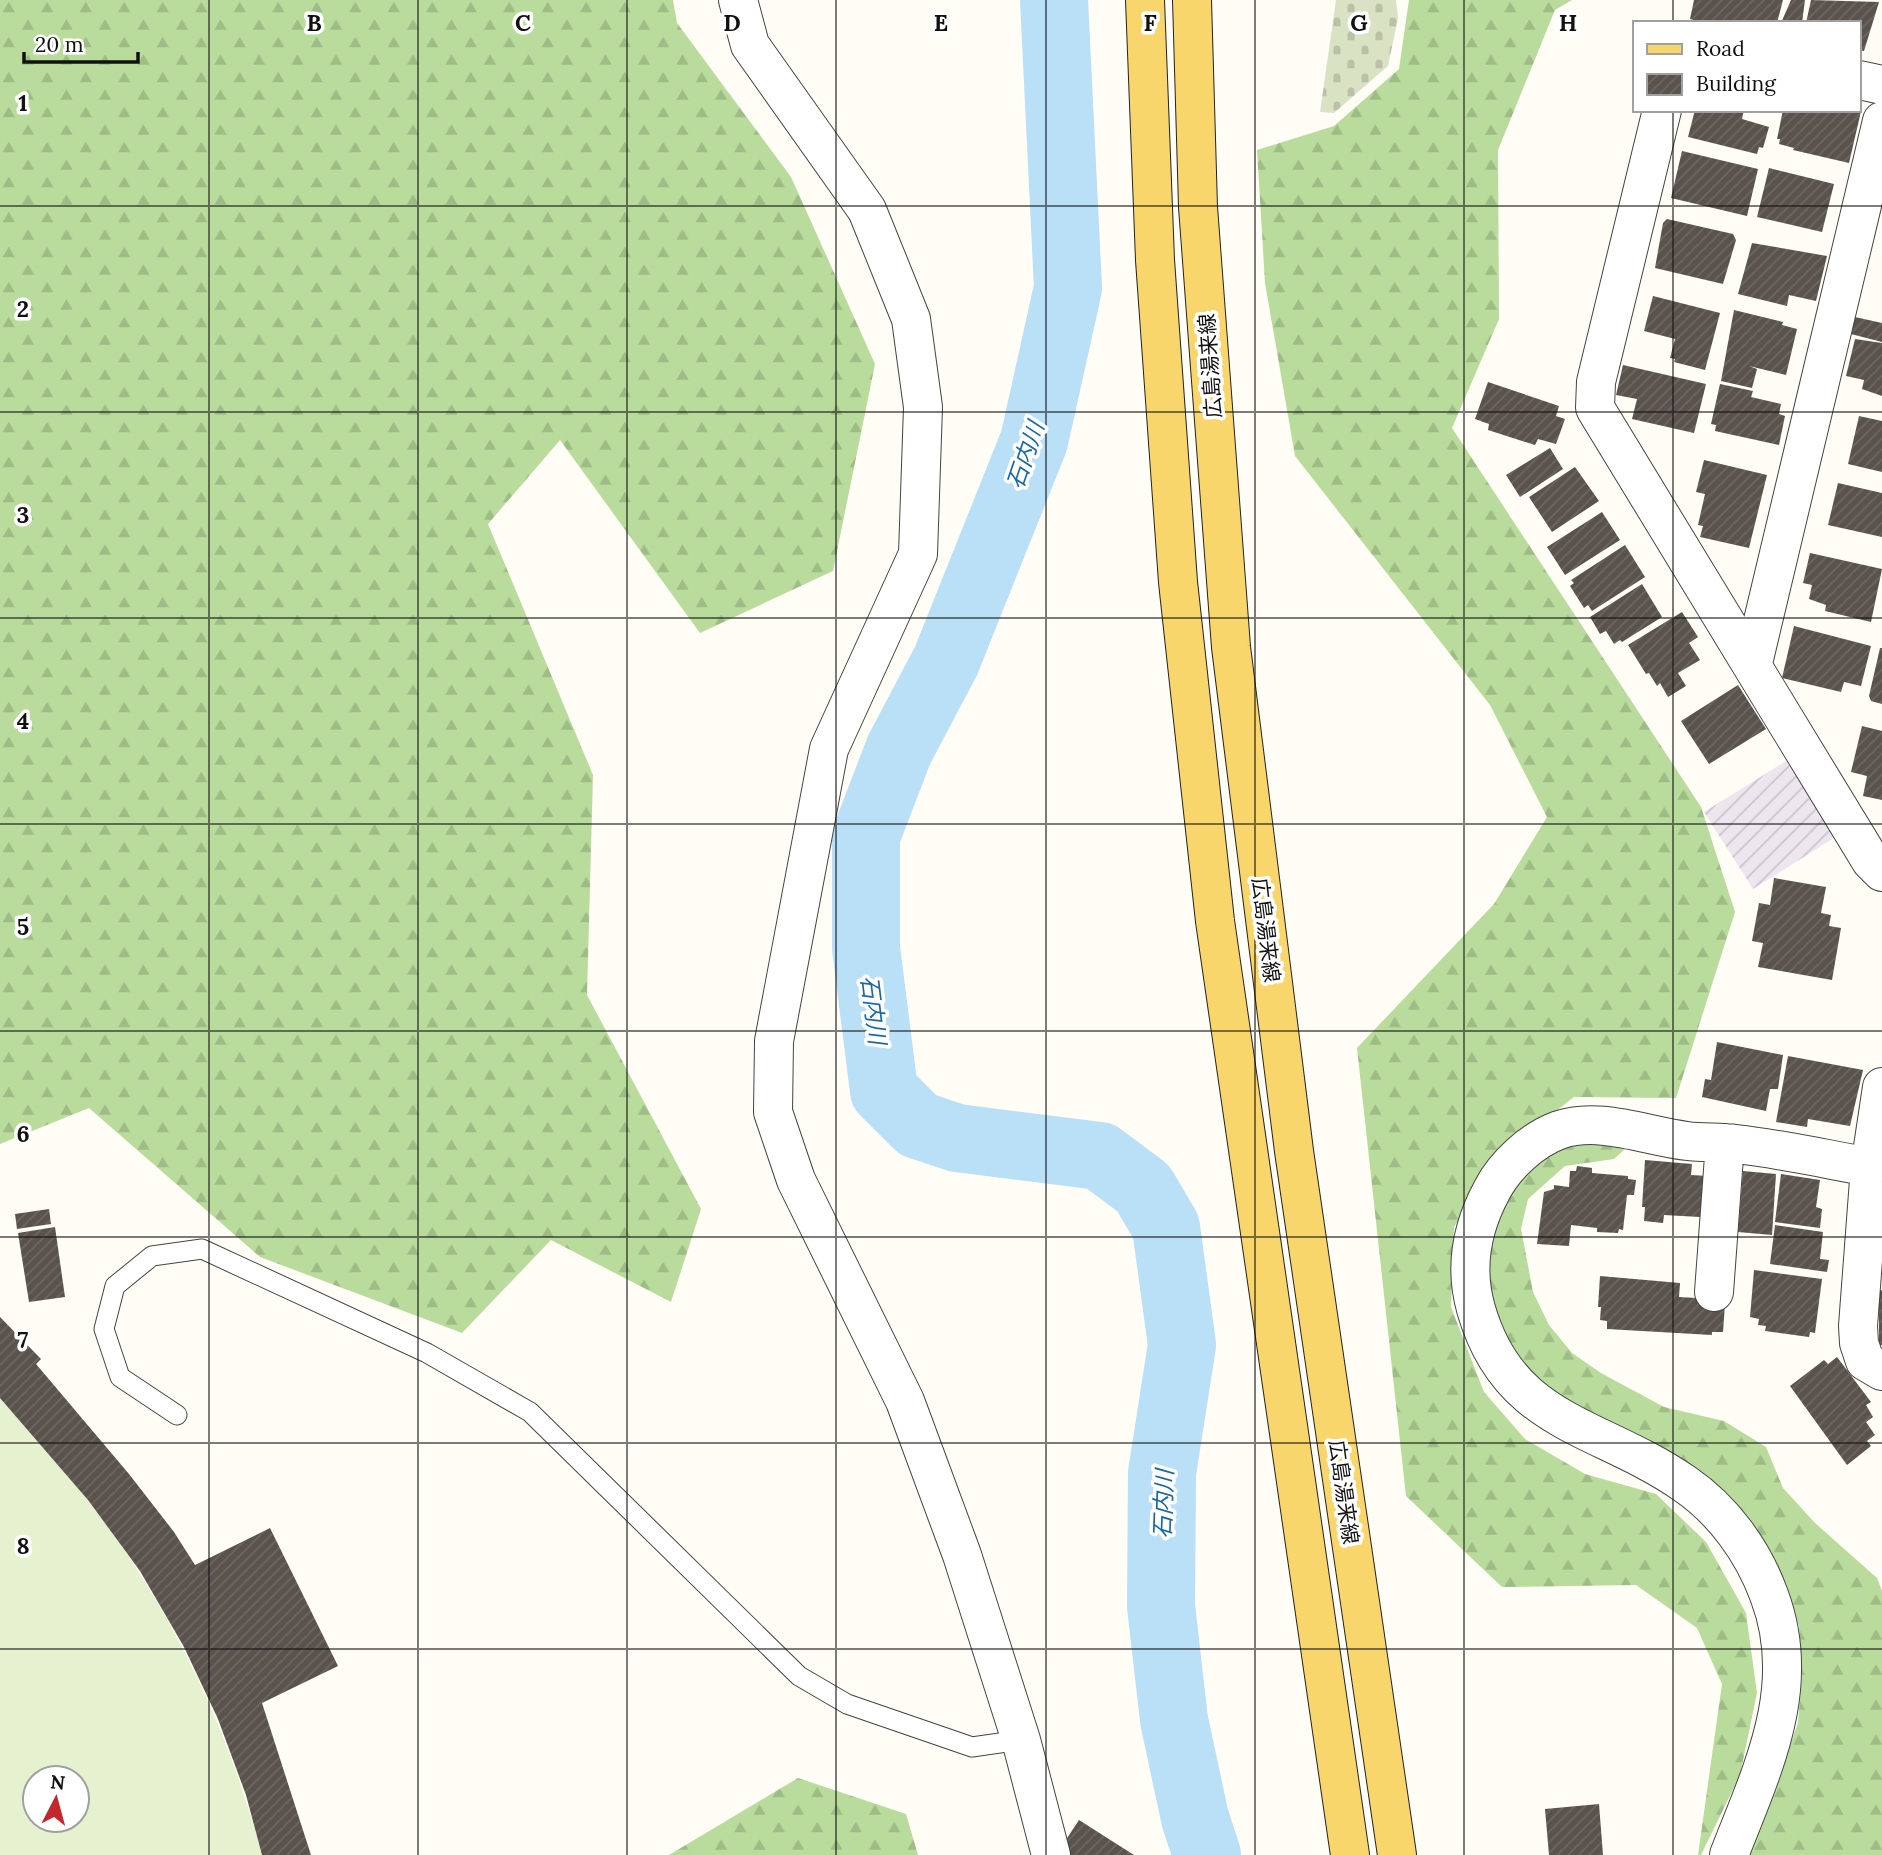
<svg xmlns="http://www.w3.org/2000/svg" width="1882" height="1855" viewBox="0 0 1882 1855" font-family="Lora,'Noto Sans JP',serif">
<defs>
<pattern id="industrial-furrows" width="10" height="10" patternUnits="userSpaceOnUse" patternTransform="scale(1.75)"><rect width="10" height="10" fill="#eee6ef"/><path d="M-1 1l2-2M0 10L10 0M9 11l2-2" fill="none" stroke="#cbc4cc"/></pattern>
<pattern id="forest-firs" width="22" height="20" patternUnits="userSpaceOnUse" patternTransform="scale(1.75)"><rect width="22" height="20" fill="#b9dc9c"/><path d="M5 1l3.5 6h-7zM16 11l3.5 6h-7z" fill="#9ebc85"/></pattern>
<pattern id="cemetery-stones" width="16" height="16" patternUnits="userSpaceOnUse" patternTransform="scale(1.75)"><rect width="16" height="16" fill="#d9e3c4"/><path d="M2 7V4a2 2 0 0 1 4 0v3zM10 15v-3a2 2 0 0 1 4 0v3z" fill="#b9c2a7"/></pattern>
<pattern id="building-hatch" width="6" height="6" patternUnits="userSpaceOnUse" patternTransform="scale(1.75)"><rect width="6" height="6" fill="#5a524d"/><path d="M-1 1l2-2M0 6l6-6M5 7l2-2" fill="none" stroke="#6d6662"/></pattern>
</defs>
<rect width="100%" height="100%" fill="#fffdf5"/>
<path fill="url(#industrial-furrows)" d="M1786,761l51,75 -84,53 -49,-77z"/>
<path fill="url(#forest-firs)" d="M0,0h673l4,23 114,154 84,187 -42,207 -133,62 -140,-193 -72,84 105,251 -6,220 114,214 -30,93 -120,-62 -89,93 -202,-76 -171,-149 -89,36z
M1409,0h163l-17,10 -57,140 1,169 -47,109 249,379 34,105 -59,186 -102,-1 -75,59 -45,71 -3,80 33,85 41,47 60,35 71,20 50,48 40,71 11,80 -17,82 -39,80h-3l24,-171 -25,-56 -61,-43 -134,2 -96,-91 -49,-448 137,-144 53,-87 -57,-112 -195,-249 -30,-173 -8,-133 77,-24 65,-57z
M1588,1141l38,7 -12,11 -49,7 -37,33 -7,30 12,63 16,33 23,28 29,20 63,34 60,14 42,26 17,41 32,35 62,55 5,13v264h-132l48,-132 4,-48 -3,-49 -28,-74 -28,-38 -207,-126 -43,-60 -9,-75 16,-46 29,-38 38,-25z
M798,1778l108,36 12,41h-249z"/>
<path fill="url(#cemetery-stones)" d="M1336,0h60l2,18 -10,48 -54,47 -14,-1z"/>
<path fill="#e6f2cf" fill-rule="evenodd" d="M0,1398c131,138 212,273 262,457h-262zM35,1778h42v42h-42z"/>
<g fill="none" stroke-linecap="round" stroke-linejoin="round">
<path stroke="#b9e0f7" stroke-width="68" d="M1054,0l14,288 -34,153 -88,220 -47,89 -33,86v112l18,143 34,34 39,13 143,18 43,32 23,39 16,118 -20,128 -1,133 13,114 21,98 12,37"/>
</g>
<path fill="url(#building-hatch)" d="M1694,0h89l-6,23h-73l-14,-4z
M1791,0h14l-3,23h-21z
M1811,0l68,2 -15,49 -5,-1v-27h-53z
M1859,106l3,1 -13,56 -56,-13 1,-2 -15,-4 1,-5h-3l6,-29h76z
M1695,110h49l-2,9 27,8 -6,21 -4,-1 -2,7 -69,-17z
M1682,151l76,18 -11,47 -76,-18z
M1769,168l65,16 -12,48 -65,-15z
M1667,219l66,15 3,6 -13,44 -68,-16 8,-45z
M1752,243l75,13 -11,45 -27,-6 -2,11 -49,-12z
M1653,296l67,17 -15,57 -31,-8 1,-3 -5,-1 5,-19 -31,-8z
M1734,310l49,12 -1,3 15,4 -11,46 -37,-9 8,3 -5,19 -31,-7z
M1855,317l27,6v19l-31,-8z
M1855,339l27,4v53l-20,-7 2,-9 -18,-4z
M1623,365l83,19 -12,49 -62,-14 5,-20 -21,-4z
M1488,382l71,24 -3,10 9,3 -9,25 -18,-5 -3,6 -47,-15 1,-6 -14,-5z
M1720,384l33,7 -2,6 30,7 -2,10 6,2 -6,29 -64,-14 1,-6 -5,-1z
M1859,416l23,5v51l-34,-8z
M1550,448l13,21 -43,28 -14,-22z
M1704,460l63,15 -18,73 -49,-11 3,-11 -5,-1 7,-31 -9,-2z
M1575,467l24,34 -47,31 -23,-35z
M1838,483l44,10v44l-54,-12z
M1602,512l18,28 -55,35 -18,-28z
M1625,545l20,32 -53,34 -4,-6 -4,3 -14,-22 4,-3 -3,-3z
M1810,553l72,16 -11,53 -46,-11 1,-6 -17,-6 3,-14 -9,-2z
M1642,584l20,33 -40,25 -2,-2 -6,4 -8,-13 -6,3 -10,-17z
M1682,612l16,25 -9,6 11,17 -22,13 8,13 -18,11 -8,-14 -3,3 -8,-13 -3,1 -18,-29z
M1794,626l77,20 -10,40 -17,-4 -3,10 -59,-14z
M1880,648h2v56l-11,-3 -2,-5z
M1738,685l28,44 -57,35 -28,-43z
M1862,726l20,5v69l-19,-4 4,-20 -16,-4z
M1774,878l52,9 -5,26 10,2 -2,11 12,2 -9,52 -74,-13 5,-24 -11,-2 7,-38 11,2z
M1717,1042l66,13 -5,34h-8l-4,22 -64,-14 3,-18 6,1z
M1788,1056l75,14 -13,56 -42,-7 -1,8 -31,-5z
M1645,1160l47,4 -1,11 17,1 -3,36 -5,-1v6l-36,-2 -1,8 -19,-2 1,-14h-3z
M1577,1166l15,2v5l36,3v3l8,1 -2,15h-7l-4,35 -4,-1 -1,4 -21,-1v-4l-26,-3 -2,21 -32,-2 7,-52 10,-3v-4l15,2 1,-16h6z
M1743,1171l33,3 -4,61 -34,-3z
M1781,1174l39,6 -4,27 6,2 -2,19 -45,-6z
M49,1209l2,15 -34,5 -2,-15z
M1775,1225l48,7 -3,27 9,1 -2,12 -57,-8z
M55,1227l10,70 -36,5 -11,-69z
M1754,1270l68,9 -7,54 -5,-1 -1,5 -44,-6 1,-5 -8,-1 1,-6 -9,-2z
M1600,1276l80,7 -1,14 35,2 11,5 -2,28h-11v3l-105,-6v-8l-7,-1 1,-13h-3z
M1882,1290v55h-3v-54z
M0,1317l41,42 -5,5 93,110 45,58 21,33 75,-37 68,138 -76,37 49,152h-49l-16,-60 -28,-76 -34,-72 -44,-76 -52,-71 -88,-102z
M1837,1357l34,45 -5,3 7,12 -7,5 9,13 -8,6 4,5 -24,19 -57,-79 34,-26 4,4z
M1599,1804l4,51h-54l-4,-46z
M1079,1820l55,35h-78z"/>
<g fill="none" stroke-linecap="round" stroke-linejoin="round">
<g stroke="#444" stroke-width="21">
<path id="service" d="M177,1415l-57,-38 -16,-48 11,-43 37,-30 50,-7 225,104 103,59 269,264 48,28 125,43 49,-7"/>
</g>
<g stroke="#444" stroke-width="40">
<path id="minor" d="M738,0l12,45 117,165 44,109 12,88 -5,147 -89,195 -55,292 -1,71 23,68 109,221 57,154 59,185 30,115
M1859,80l23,5
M1662,110l-66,272 -1,26 276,453 11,11
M1753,663l129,-542
M1882,1087l-12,80 -12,159 1,17 6,18 17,10
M1714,1292l11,-149
M1729,1855c33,-85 75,-168 40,-260 -16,-44 -46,-85 -84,-111 -86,-60 -176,-59 -209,-175 -12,-42 -4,-82 16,-119 13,-25 40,-50 67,-60 40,-14 87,6 128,11 16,2 33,1 49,3 45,5 89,15 134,23"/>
</g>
<g stroke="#222" stroke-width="40">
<path id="primary" d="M1145,0l10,260 23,322 37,339 135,934
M1192,0l6,207 33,440 63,504 103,704"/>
</g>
<use href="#service" stroke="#fff" stroke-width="19"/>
<use href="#minor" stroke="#fff" stroke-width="38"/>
<use href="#primary" stroke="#f9d66b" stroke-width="38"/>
</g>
<path fill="none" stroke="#111" stroke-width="2" stroke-opacity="0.55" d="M209,0v1855M418,0v1855M627,0v1855M836,0v1855M1046,0v1855M1255,0v1855M1464,0v1855M1673,0v23M1673,110v1745M0,206h1882M0,412h1882M0,618h1882M0,824h1882M0,1031h1882M0,1237h1882M0,1443h1882M0,1649h1882"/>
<g text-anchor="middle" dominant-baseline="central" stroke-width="7" stroke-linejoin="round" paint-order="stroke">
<g font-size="21" fill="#111" stroke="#fff">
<text transform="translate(1210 366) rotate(-94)">広島湯来線</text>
<text transform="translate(1266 930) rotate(83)">広島湯来線</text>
<text transform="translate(1344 1492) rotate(82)">広島湯来線</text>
</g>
<g font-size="23" font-style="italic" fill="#1768a6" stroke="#fff">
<text transform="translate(1025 455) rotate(-71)">石内川</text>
<text transform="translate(874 1010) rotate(83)">石内川</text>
<text transform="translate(1163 1504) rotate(-88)">石内川</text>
</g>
</g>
<g font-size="23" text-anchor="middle" font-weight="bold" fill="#111" stroke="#fff" stroke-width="7" stroke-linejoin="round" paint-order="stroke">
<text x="314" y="31">B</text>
<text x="523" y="31">C</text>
<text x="732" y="31">D</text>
<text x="941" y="31">E</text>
<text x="1150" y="31">F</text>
<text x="1359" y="31">G</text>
<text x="1568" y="31">H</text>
<text x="23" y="111">1</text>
<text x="23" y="317">2</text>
<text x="23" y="523">3</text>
<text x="23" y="729">4</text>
<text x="23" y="935">5</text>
<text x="23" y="1142">6</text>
<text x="23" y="1348">7</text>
<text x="23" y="1554">8</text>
</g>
<rect x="1633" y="21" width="228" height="91" fill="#ffffff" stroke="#a0a0a0" stroke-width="2"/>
<rect x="1647" y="44" width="35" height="10" fill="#f9d66b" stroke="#a0a0a0" stroke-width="2"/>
<text x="1696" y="56" font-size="21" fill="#111111">Road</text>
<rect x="1647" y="74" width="35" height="21" fill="url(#building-hatch)" stroke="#a0a0a0" stroke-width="2"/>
<text x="1696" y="91" font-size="21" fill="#111111">Building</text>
<g transform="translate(56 1799) rotate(6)"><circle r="33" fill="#ffffff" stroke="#a0a0a0" stroke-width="2"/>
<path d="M0-5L12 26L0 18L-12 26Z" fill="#c4262e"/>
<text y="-10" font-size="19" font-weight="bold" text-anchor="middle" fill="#111111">N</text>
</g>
<path d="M24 52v10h114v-10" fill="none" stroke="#111111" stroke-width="3.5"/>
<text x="35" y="52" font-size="21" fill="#111111" stroke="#ffffff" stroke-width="5" paint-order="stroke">20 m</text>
</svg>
